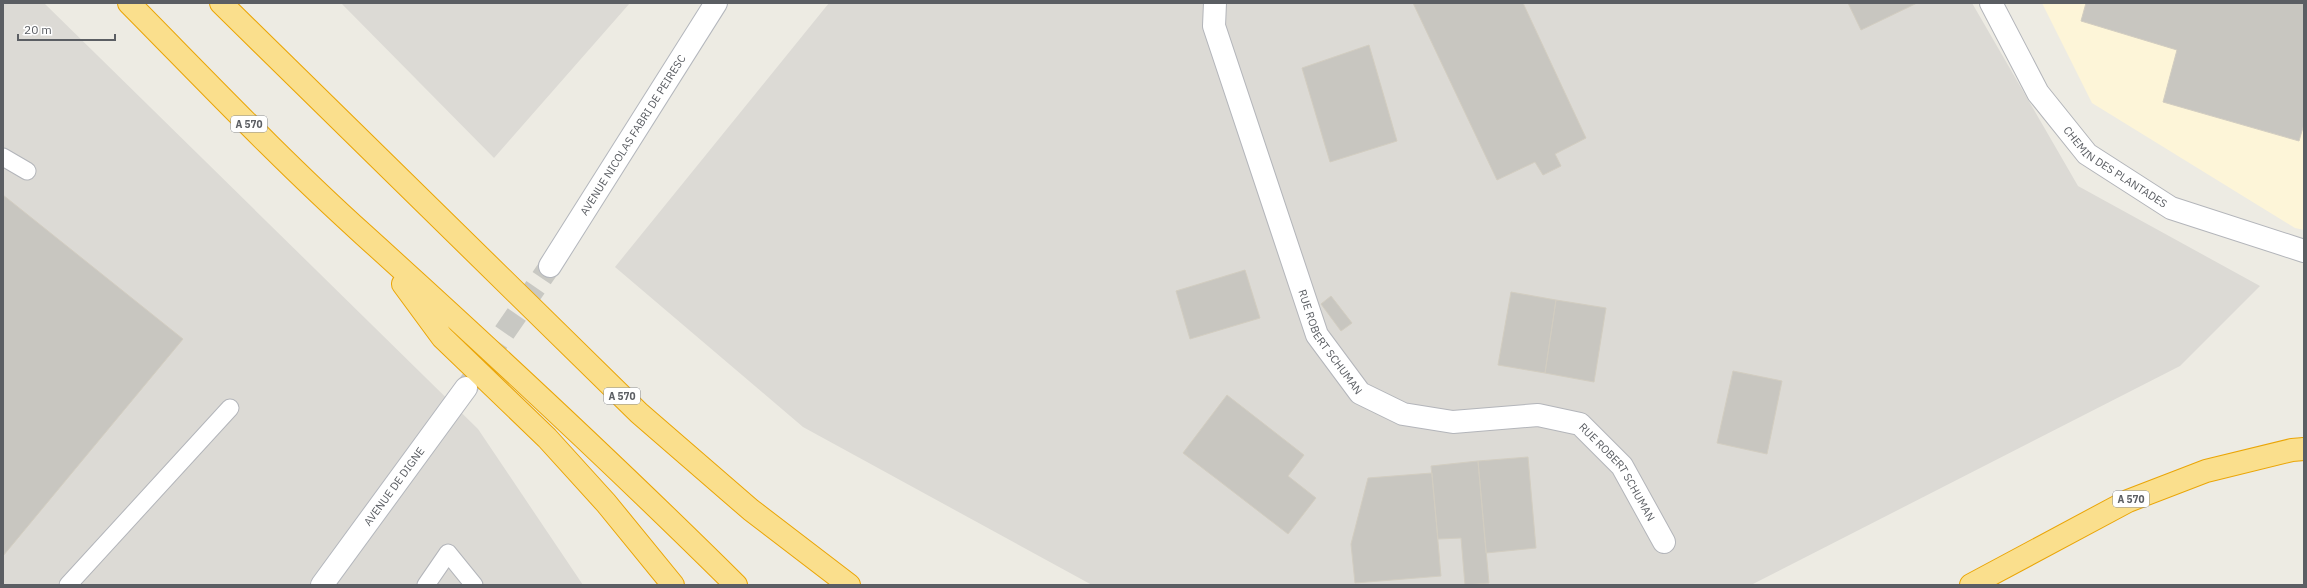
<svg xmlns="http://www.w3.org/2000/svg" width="2307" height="588" viewBox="0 0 2307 588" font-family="'IBM Plex Sans',sans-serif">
<rect width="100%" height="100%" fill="#edebe3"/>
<path fill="#fdf5d8" d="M2042,3h262v227l-9,-2 -203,-125z"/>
<path fill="#dcdad5" d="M3,3h41l434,426 105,156h-580z
M341,3h289l-136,155z
M829,3h1143l106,183 182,100 -80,80 -429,219h-659l-289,-158 -188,-160z"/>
<path fill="#c8c6c0" stroke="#d2cdc1" d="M1413,3h110l63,135 -31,16 6,12 -18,9 -8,-13 -38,18z
M1848,3h69l-56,27z
M2086,3h218v121l-5,17 -136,-39 14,-52 -96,-29z
M1369,45l28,96 -67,21 -28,-94z
M3,195l180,144 -180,217z
M1245,270l15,48 -70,21 -14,-48z
M1511,292l45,8 -11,73 -47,-8z
M1331,296l21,27 -11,8 -20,-27z
M1556,300l50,8 -12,74 -49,-9z
M1733,371l49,10 -15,73 -50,-11z
M1227,395l77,60 -16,21 28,22 -28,36 -105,-81z
M1528,457l8,91 -50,5 -8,-92z
M1478,461l11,122 -24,2 -4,-47 -23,1 -7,-73z
M1432,473l9,103 -86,7 -4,-39 17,-66z"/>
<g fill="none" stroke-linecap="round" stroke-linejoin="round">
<path stroke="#c8c8c3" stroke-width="22" stroke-dasharray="22 11" stroke-linecap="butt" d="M467,387l83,-121"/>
<g stroke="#b3b5ba" stroke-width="19">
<path id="lane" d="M3,157l24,14
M68,585l162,-177
M426,585l22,-32 26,32"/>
</g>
<g stroke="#b3b5ba" stroke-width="24">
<g id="street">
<path id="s1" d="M1215,3l-1,23 103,309 43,58 43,21 50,8 85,-7 42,9 42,42 42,76"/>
<path id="s2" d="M1991,3l47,90 49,61 84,54 133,43"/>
</g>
</g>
<g stroke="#b4b7bd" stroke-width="24">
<g id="secondary">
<path id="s3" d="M550,266l166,-263"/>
<path id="s4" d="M322,585l144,-197"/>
</g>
</g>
<g stroke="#eaa506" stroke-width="24">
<path id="highway" d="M129,3c77,78 153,158 235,232 126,114 251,230 372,350
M221,3l418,410 112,97 98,75
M403,284l39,53 105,101 59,65 67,82
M1971,585l157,-84 78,-30 86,-21 12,-1"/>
</g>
<use href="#lane" stroke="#fff" stroke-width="17"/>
<use href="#street" stroke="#fff" stroke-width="22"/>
<use href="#secondary" stroke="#fff" stroke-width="22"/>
<use href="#highway" stroke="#fadf8d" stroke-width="22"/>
</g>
<g text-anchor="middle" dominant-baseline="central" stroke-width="4" stroke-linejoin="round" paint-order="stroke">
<g fill="#fff" stroke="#8c8e92" stroke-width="1">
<rect x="231" y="116" width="36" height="16" rx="3"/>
<rect x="604" y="388" width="36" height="16" rx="3"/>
<rect x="2113" y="491" width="36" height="16" rx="3"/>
</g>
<g font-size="10" font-weight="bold" fill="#5b5e63">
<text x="249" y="124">A 570</text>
<text x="622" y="396">A 570</text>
<text x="2131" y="499">A 570</text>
</g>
<g font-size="11" fill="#5b5e63" stroke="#fff">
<text stroke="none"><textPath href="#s3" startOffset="155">AVENUE NICOLAS FABRI DE PEIRESC</textPath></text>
<text stroke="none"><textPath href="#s2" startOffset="210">CHEMIN DES PLANTADES</textPath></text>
<text stroke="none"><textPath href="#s1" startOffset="361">RUE ROBERT SCHUMAN</textPath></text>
<text stroke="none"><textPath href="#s1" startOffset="709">RUE ROBERT SCHUMAN</textPath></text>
<text stroke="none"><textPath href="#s4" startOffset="122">AVENUE DE DIGNE</textPath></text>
</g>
</g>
<rect width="2307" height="588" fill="none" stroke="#5b5e63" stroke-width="8"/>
<path d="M18 34v6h97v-6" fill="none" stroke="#5b5e63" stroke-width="2"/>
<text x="24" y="34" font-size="12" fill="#5b5e63" stroke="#ffffff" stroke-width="3" paint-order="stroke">20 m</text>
</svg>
